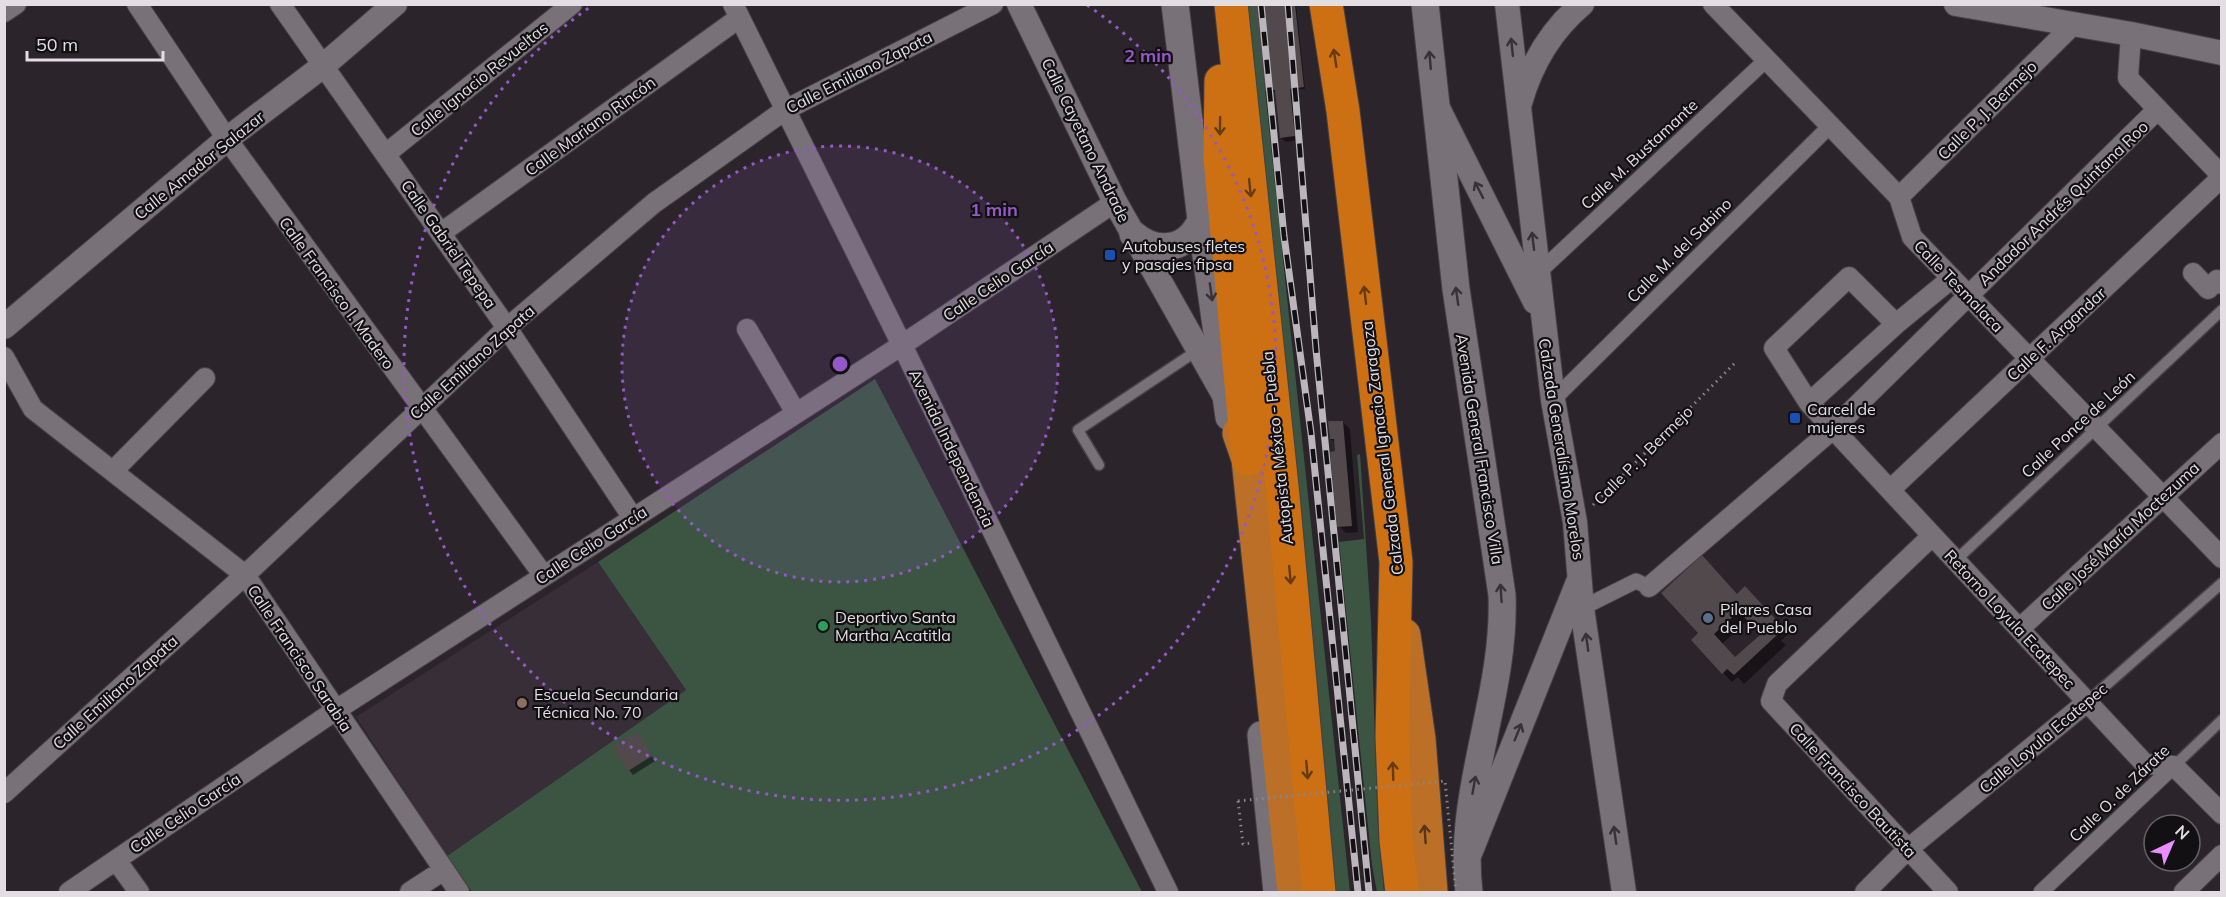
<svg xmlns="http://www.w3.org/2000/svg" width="2226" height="897" viewBox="0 0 2226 897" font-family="Mulish,sans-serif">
<rect width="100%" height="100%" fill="#2b252b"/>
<path fill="#372e37" d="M598,562l88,128 -239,166 -91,-139z"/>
<path fill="#3b5542" d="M1246,5h10l94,887h-15l-7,-61z
M875,379l267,513h-670l-25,-36 239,-166 -88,-128z
M1360,454l11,166 7,210 6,62h-7l-5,-27 -33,-323 25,-3 -7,-84z"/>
<path fill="#0007" fill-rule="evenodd" d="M1258,4h38l9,85 -16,1 5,5 5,45 -13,2 -5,-4 -5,-46 -9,-1z
M1343,422l7,7 8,103 -12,1 -7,-7 -3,-73v-10l-5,-4z
M1737,595l17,2 34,37 -7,7 5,4 -42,39 -6,-7 -6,5 -39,-42zM1748,620l14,15 -26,24 -14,-15z
M637,734l18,27 -22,14 -4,-5z"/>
<path fill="#52494c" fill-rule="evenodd" d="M1255,4h40l9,83 -14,2 5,47 -15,2 -5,-48 -10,1z
M1328,421h15l9,105 -15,1 -7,-75 5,-1 -1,-12h-4z
M1702,555l35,39 8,-8 35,38 -7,6 4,5 -43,40 -7,-6 -5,5 -31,-34 7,-7 -37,-40zM1739,611l21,24 -25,22 -21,-23z
M638,732l14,24 -24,15 -15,-24z"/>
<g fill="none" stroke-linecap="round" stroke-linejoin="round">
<g stroke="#454145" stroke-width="13">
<path id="service" d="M1099,465l-21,-35 120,-80
M1955,561l267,-251
M2087,702l135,-119
M2174,766l48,-46"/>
</g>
<g stroke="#454145" stroke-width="17">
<path id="pedestrian" d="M1537,274l228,-213
M1553,400l277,-274
M1582,608l54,-27 13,6
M2041,892l133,-126"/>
</g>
<g stroke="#454145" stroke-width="22">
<path id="minor" d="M137,4l90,135 317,437
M280,4l227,324 126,190
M733,4l169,341 266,547
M1713,4l186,193 13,40 310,321
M4,12l12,-8
M2131,34l-3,44 94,98
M387,153l185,-149
M1899,197l175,-173
M441,233l298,-215
M2193,273l15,16 9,-9 5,4
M1896,324l56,-46
M747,329l49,84
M4,357l29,52 212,166 214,317
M1809,403l87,-79 -47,-47 -75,71 35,55 336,361 29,2 48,48
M113,471l92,-93
M1890,490l332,-313
M1932,536l-155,148 -6,17 177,191
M1649,587l184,-158 325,-320
M2019,629l203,-186
M4,793l241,-218 262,-247 147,-125 131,-93 208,-106
M116,860l23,32
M69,892l267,-182 566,-365 213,-143
M410,892l34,-22
M1865,892l43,-43 179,-147
M2184,892l38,-37"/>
</g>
<g stroke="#454145" stroke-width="26">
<path id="tertiary" d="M1019,4l96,198 109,193
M1507,4l46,396 22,122 7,86 42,284
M1956,4l175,30 91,19
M1520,103c11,-39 31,-73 62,-99
M1439,110l96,192
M4,327l223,-188 96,-73 72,-62
M1471,851l107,-269"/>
</g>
<g stroke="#454145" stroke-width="29">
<path id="secondary" d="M1175,4l26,216 28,197
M1425,4l31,285 46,306c4,101 -45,196 -33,297
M1133,234c24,21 55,16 68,-14
M1261,735l16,157"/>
</g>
<g stroke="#454145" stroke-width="35">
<path id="trunk" d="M1239,433l9,26 46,433
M1404,635l15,104 12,153"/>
</g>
<g stroke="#454145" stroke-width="35">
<path id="motorway" d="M1231,4l52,492 36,396
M1326,4l17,107 53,451 -4,174 4,104 6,52
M1221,81l-1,77 28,301"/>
</g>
<path stroke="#8b868b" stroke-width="3" stroke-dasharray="1.5 4.5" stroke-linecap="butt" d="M1593,505l143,-143
M1238,801l5,43 8,-1"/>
<use href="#service" stroke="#787178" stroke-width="10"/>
<use href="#pedestrian" stroke="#787178" stroke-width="15"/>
<use href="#minor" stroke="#787178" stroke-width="20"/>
<use href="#tertiary" stroke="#787178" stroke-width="24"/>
<use href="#secondary" stroke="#787178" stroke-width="27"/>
<use href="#trunk" stroke="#bc7027" stroke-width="33"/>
<use href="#motorway" stroke="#cd7013" stroke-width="33"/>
<g stroke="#bbb6bb" stroke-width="7">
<path id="rail" d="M1261,4l23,232 27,197 47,459
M1288,4l28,345 53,543"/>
</g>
<use href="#rail" stroke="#121012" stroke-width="4.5" stroke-dasharray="14" stroke-linecap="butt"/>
<path stroke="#8b868b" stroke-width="3" stroke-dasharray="1.5 4.5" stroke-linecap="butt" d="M1238,801l207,-20 11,111"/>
</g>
<defs><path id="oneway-shaft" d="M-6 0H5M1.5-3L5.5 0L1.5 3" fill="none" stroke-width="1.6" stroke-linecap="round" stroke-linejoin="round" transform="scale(1.5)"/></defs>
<g stroke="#363236">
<use href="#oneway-shaft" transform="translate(1512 47) rotate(-96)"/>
<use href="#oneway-shaft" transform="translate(1430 60) rotate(-95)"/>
<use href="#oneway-shaft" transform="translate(1479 190) rotate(-117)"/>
<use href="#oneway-shaft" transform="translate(1533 241) rotate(-97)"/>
<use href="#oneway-shaft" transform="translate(1211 292) rotate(82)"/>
<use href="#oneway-shaft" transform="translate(1457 296) rotate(-98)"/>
<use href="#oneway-shaft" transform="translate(1501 593) rotate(-94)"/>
<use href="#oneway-shaft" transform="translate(1587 642) rotate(-98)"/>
<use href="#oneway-shaft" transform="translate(1518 732) rotate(-68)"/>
<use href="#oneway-shaft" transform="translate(1474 785) rotate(-80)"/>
<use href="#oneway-shaft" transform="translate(1615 835) rotate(-98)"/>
</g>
<g stroke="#663b12">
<use href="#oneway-shaft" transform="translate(1335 58) rotate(-99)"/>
<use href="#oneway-shaft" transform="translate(1220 126) rotate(91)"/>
<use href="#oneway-shaft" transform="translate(1250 188) rotate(84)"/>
<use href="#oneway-shaft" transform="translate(1365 295) rotate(-97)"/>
<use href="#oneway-shaft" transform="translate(1290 575) rotate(85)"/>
<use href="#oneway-shaft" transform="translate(1307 770) rotate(85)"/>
<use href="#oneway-shaft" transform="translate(1393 771) rotate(-92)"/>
</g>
<use stroke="#56361a" href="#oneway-shaft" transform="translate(1425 834) rotate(-94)"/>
<circle cx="840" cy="364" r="218" fill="#9558c8" fill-opacity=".12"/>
<g fill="none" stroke="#9558c8" stroke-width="3" stroke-dasharray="3 6">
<circle cx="840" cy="364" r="218"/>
<path d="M1087 5A436 436 0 1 1 593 5"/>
</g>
<g fill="#1a4fb4" stroke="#121012" stroke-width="2">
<rect x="1104" y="249" width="12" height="12" rx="3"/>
<rect x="1789" y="412" width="12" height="12" rx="3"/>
</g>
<circle fill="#5c6f8a" stroke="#121012" stroke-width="2" cx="1708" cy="618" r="6"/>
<circle fill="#2e9e5b" stroke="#121012" stroke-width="2" cx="823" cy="626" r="6"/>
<circle fill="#8d6e63" stroke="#121012" stroke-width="2" cx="522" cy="703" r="6"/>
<g text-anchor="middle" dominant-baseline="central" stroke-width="4.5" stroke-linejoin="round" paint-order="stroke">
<g font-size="16" fill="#e2dee2" stroke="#121012">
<text transform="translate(859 72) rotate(-27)">Calle Emiliano Zapata</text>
<text transform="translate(479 79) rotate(-39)">Calle Ignacio Revueltas</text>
<text transform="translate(1987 110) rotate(-45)">Calle P. J. Bermejo</text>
<text transform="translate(590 126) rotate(-36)">Calle Mariano Rincón</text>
<text transform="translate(1086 140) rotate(64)">Calle Cayetano Andrade</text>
<text transform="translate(1639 154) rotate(-43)">Calle M. Bustamante</text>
<text transform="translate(199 165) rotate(-39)">Calle Amador Salazar</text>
<text transform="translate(2063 203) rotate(-44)">Andador Andrés Quintana Roo</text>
<text transform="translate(449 244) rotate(55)">Calle Gabriel Tepepa</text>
<text transform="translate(1679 250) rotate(-45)">Calle M. del Sabino</text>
<text transform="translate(998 281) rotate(-34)">Calle Celio García</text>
<text transform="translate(1959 286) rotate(46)">Calle Tesmalaca</text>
<text transform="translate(337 293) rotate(54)">Calle Francisco I. Madero</text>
<text transform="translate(2056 334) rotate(-43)">Calle F. Argandar</text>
<text transform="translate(472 362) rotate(-42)">Calle Emiliano Zapata</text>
<text transform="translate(2078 424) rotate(-43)">Calle Ponce de León</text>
<text transform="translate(952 448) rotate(64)">Avenida Independencia</text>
<text transform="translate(1277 448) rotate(-96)">Autopista México - Puebla</text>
<text transform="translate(1382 448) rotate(-97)">Calzada General Ignacio Zaragoza</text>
<text transform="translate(1480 449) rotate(81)">Avenida General Francisco Villa</text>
<text transform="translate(1562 449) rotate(81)">Calzada Generalísimo Morelos</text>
<text transform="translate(1643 455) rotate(-45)">Calle P. J. Bermejo</text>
<text transform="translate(2120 536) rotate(-43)">Calle José María Moctezuma</text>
<text transform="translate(591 545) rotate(-33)">Calle Celio García</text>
<text transform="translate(2010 619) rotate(47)">Retorno Loyula Ecatepec</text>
<text transform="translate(300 658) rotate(56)">Calle Francisco Sarabia</text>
<text transform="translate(115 692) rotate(-42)">Calle Emiliano Zapata</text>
<text transform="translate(2043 738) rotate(-40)">Calle Loyula Ecatepec</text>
<text transform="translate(1853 790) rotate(47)">Calle Francisco Bautista</text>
<text transform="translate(2119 793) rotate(-44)">Calle O. de Zárate</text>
<text transform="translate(185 813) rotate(-34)">Calle Celio García</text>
</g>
<g font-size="16" fill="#e2dee2" stroke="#121012" text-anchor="start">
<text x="1122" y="246">Autobuses fletes<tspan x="1122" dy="18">y pasajes fipsa</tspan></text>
<text x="1807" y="409">Carcel de<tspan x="1807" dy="18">mujeres</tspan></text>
<text x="1720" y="609">Pilares Casa<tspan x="1720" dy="18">del Pueblo</tspan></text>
<text x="835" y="617">Deportivo Santa<tspan x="835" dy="18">Martha Acatitla</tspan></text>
<text x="534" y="694">Escuela Secundaria<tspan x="534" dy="18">Técnica No. 70</tspan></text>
</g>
</g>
<circle cx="840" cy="364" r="9" fill="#9558c8" stroke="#121012" stroke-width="3"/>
<g font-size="18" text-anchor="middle" font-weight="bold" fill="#9558c8" stroke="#121012" stroke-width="4.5" stroke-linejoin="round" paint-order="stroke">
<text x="1148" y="62">2 min</text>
<text x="994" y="216">1 min</text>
</g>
<rect width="2226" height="897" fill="none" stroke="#e2dee2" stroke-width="12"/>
<g transform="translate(2172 843) rotate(44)"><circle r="28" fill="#121012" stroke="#656265" stroke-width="1.5"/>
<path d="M0-4.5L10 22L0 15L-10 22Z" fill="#e88eff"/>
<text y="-9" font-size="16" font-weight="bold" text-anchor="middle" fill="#e2dee2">N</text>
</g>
<path d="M27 51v9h136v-9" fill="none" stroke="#e2dee2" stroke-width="3"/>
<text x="36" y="51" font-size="18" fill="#e2dee2" stroke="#121012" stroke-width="4.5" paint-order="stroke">50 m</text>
</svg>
